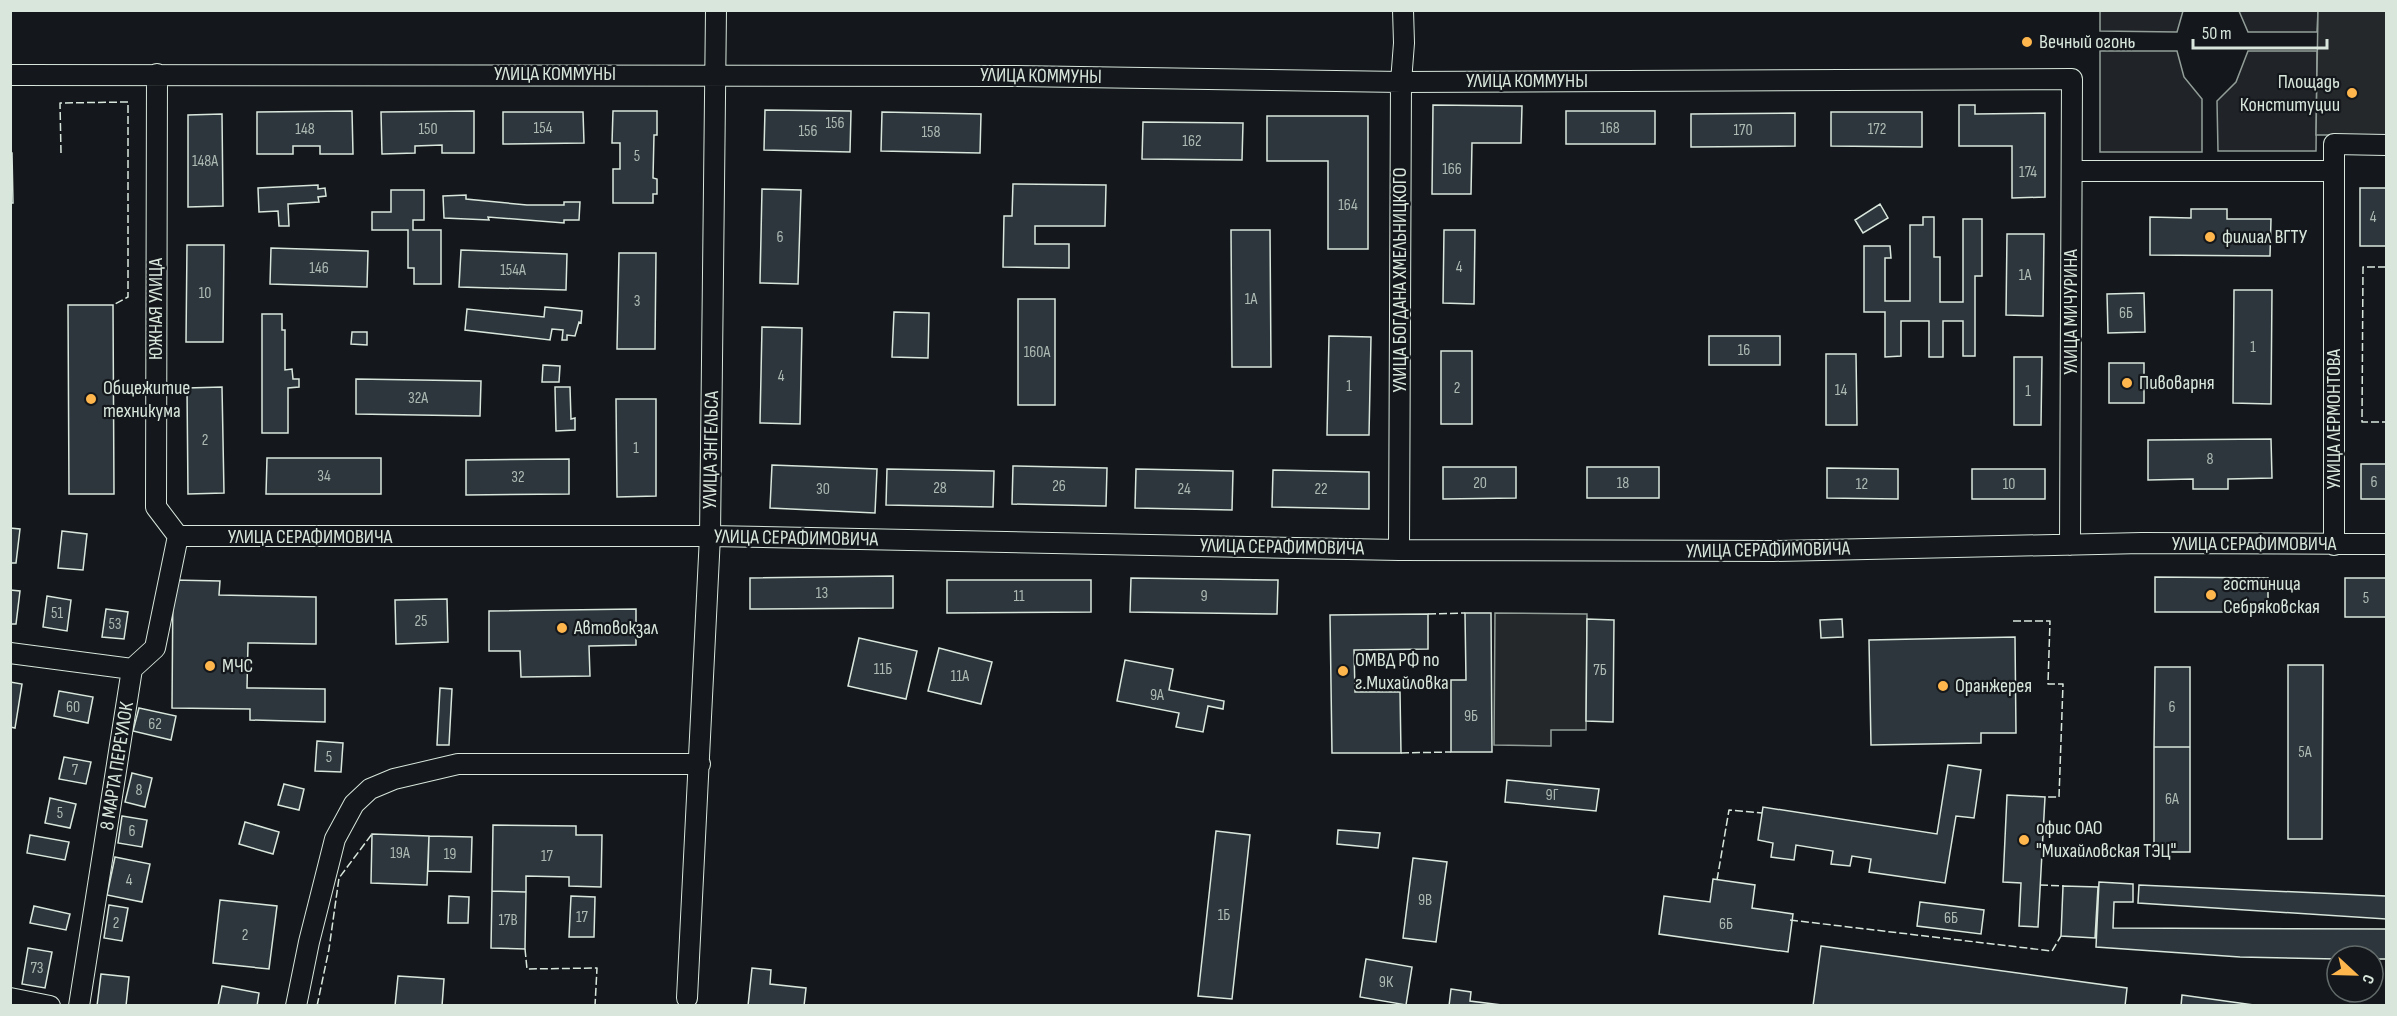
<svg xmlns="http://www.w3.org/2000/svg" width="2397" height="1016" viewBox="0 0 2397 1016" font-family="'Sofia Sans Condensed',sans-serif">
<rect width="100%" height="100%" fill="#14181c"/>
<path fill="#202428" stroke="#939e99" stroke-width="1.5" d="M2100,11v-1l83,1 -6,21 -77,-1z
M2239,11h79l-1,21h-69z
M2100,51h77l7,26 18,22v53h-102z
M2248,51h69l-1,100h-98l-1,-50 19,-19z"/>
<path fill="#24282b" stroke="#939e99" stroke-width="1.5" d="M2318,11h68v124h-70z
M1495,613l92,1 -1,116h-35v16l-57,-1z"/>
<path fill="#2c363c" stroke="#d8e6dc" stroke-width="1.5" d="M1433,105l89,1 -1,37h-49l-1,51h-39z
M1959,105h16v9l70,-1v84l-33,1v-52h-53z
M765,110l86,1 -1,41 -86,-2z
M352,111l1,43h-33v-8h-27v8h-36v-42z
M474,111v42h-32v-8l-27,1v7l-33,1 -1,-42z
M613,111h44v24h-3l-1,43 4,1v15h-4v9h-40v-34h7v-26h-8z
M1566,111h89v33h-89z
M503,112h80l1,31 -81,1z
M882,112l99,2 -1,39 -99,-2z
M1831,112h91v35l-91,-1z
M1795,113v33l-104,1v-33z
M222,114l1,92 -35,1v-92z
M1267,116h101v133h-40v-88h-61z
M1143,122l100,1 -1,37 -100,-1z
M10,153h2l1,50h-3z
M1013,184l93,1 -1,41h-70v18h34v24l-66,-1 1,-51h8z
M318,185v4l7,-1 1,8 -8,1 1,5 -31,2 1,22h-10l-1,-15 -19,1 -1,-24z
M2360,188h26v58h-26z
M762,189l39,1 -3,94 -38,-1z
M391,190h33v30h-11v10h28v54h-27v-16h-6v-38h-36v-18h19z
M466,195v4l61,6h37v-3h16l-1,18h-15v3l-76,-6 1,3 -45,-2 -1,-22z
M1880,204l8,14 -25,15 -8,-13z
M2191,209h36v10h44l-1,37 -120,-1v-38l41,1z
M1923,217h11v40h6v45h23v-83h19v57h-7v80h-12v-35h-20v36h-14v-36h-28v35l-16,1v-45h-21v-66h26l1,12h-6v43h25v-76h13z
M1231,230h39l1,137h-39z
M1444,230h31l-1,74 -31,-1z
M2007,234h37l-1,82 -37,-1z
M187,245h37l-1,97h-37z
M271,248l97,3 -1,36 -97,-3z
M461,250l106,4 -1,36 -107,-3z
M619,253h37l-1,96h-38z
M2234,290h38l-1,114 -38,-1z
M2144,293l1,39 -37,1 -1,-39z
M1018,299h37v106h-37z
M68,305h45l1,189h-45z
M545,307l37,4 -1,12 -2,-1 -4,14 -8,-1v5h-5l1,-10 -11,-1 -2,11 -85,-10 2,-21 77,8z
M894,312l35,1 -1,45 -36,-1z
M262,314h20v16h3v40l7,-1 1,10h6v8l-11,1v45h-26z
M762,327l40,1 -2,96 -40,-1z
M352,332h15v13l-16,-1z
M1329,336l42,1 -2,98h-42z
M1709,336h71v29h-71z
M1441,351h31v73h-31z
M1826,354h30l1,71h-31z
M2014,357h28l-1,68h-27z
M2109,363h35v40h-35z
M543,365l17,1 -1,16h-17z
M356,379l125,2 -1,35 -124,-2z
M222,387l2,106 -36,1 -1,-106z
M555,387h15l1,32 4,-1v12l-19,1z
M616,399h40v97l-39,1z
M2271,439l1,39 -44,1v10h-35v-10l-45,1v-40z
M267,458h114v36h-115z
M569,459v35l-103,1v-35z
M2361,464h25v35h-25z
M772,465l105,4 -2,44 -105,-5z
M1013,466l94,2 -1,38 -94,-2z
M1443,467h73v31l-73,1z
M1587,467h72v31h-72z
M1827,468l71,1v30l-71,-1z
M887,469l107,2 -1,36 -107,-2z
M1136,469l97,2 -1,39 -97,-2z
M1972,469h73v30h-73z
M1273,470l96,2v37l-97,-2z
M10,528l10,1 -4,34h-6z
M62,531l25,3 -4,36 -25,-2z
M893,576v32l-143,1v-31z
M2155,577l113,1v34h-113z
M1131,578l147,2 -1,34 -147,-2z
M2345,578h41v39h-41z
M173,580l47,1 -1,14 97,2v47l-68,-1 -1,45 78,1v33l-75,-2v-11l-78,-1z
M947,580h144v32l-144,1z
M10,590l10,1 -4,33h-6z
M47,596l24,4 -4,31 -24,-4z
M447,599l1,43 -52,2 -1,-44z
M106,609l22,3 -4,27 -22,-2z
M636,609v36l-47,1 1,30 -69,1 -1,-26h-31v-40z
M1465,613h26l1,139h-41v-72h15z
M1428,614v35l-74,1 1,42h45l1,61h-69l-2,-138z
M1587,619l27,1 -1,102 -27,-1z
M1842,619l1,18 -22,1 -1,-18z
M2015,637l1,96h-35v10l-110,2 -2,-105z
M859,638l58,13 -11,48 -58,-13z
M939,648l53,14 -11,42 -53,-13z
M1125,660l48,9 -4,21 55,11 -1,8 -15,-3 -5,26 -27,-5 3,-14 -62,-12z
M2288,665h35l-1,174h-34z
M2155,667h35v80h-36z
M10,682l12,2 -7,44 -5,-1z
M440,688l12,1 -3,56h-12z
M59,691l34,6 -5,26 -34,-7z
M139,708l37,8 -5,24 -38,-9z
M317,741l26,2 -2,29 -26,-1z
M2154,747h36v105h-36z
M64,757l27,5 -5,22 -27,-5z
M1948,765l33,5 -7,48 -18,-2 -11,67 -76,-11 2,-13 -19,-3 -2,10 -19,-2 2,-13 -37,-6 -2,15 -23,-3 2,-14 -15,-3 5,-33 174,27z
M132,773l20,5 -7,29 -20,-5z
M1507,780l92,9 -3,22 -91,-9z
M284,784l20,5 -5,21 -21,-5z
M2007,795l38,2 -7,130 -19,-1 2,-43 -18,-1z
M50,798l26,6 -6,24 -25,-5z
M122,816l25,4 -5,27 -24,-4z
M245,822l34,10 -6,22 -34,-10z
M493,825l83,1v9h26l-1,52 -32,-1v-9l-43,-1v16l-34,-1z
M1338,830l42,3 -2,15 -41,-4z
M1216,831l34,4 -18,164 -34,-3z
M372,834l57,2 -2,49 -56,-2z
M30,835l39,7 -4,18 -38,-7z
M429,836l43,1 -1,35 -43,-1z
M115,857l35,7 -8,38 -35,-7z
M1413,858l34,4 -11,80 -33,-4z
M1713,879l42,6 -3,23 41,6 -5,38 -129,-18 5,-38 46,6z
M2099,882l34,2v18h-19l-1,26 273,1v30h-13v-3h-36v3l-97,-2 -144,-10z
M2139,885l247,11v23l-248,-16z
M2063,886l35,1 -3,51 -34,-2z
M492,891l34,1 -1,57 -34,-1z
M449,896l20,1 -1,26h-20z
M571,896l24,1 -1,40h-25z
M220,900l57,6 -8,63 -56,-6z
M1920,902l64,8 -3,24 -64,-8z
M109,905l19,3 -6,33 -18,-3z
M34,906l36,8 -4,16 -36,-7z
M1821,946l306,42 -2,18h-312z
M28,948l24,4 -7,36 -23,-4z
M1366,959l46,8 -6,38 -46,-8z
M752,968l19,2 -1,14 36,4 -2,18h-56z
M101,974l28,3 -3,29h-29z
M398,976l46,3 -2,27h-47z
M222,986l37,7 -2,13h-39z
M1451,989l20,3 -1,9 40,5h-61z
M2182,995l79,11h-80z"/>
<g fill="none" stroke-linecap="round" stroke-linejoin="round">
<g stroke="#d8e6dc" stroke-width="22">
<path id="minor" d="M157,74l-1,433 22,29
M10,75l1003,1 388,6 671,-3 -2,466
M2072,171h262
M178,536h532l689,14 374,1 369,-8 244,1
M2334,545v-401l52,1
M1399,550l2,-468 3,-39 -1,-33
M10,653l122,16
M10,998l40,8
M687,998l23,-462 6,-526
M79,1006l53,-337 23,-21 23,-112
M296,1006l13,-64 26,-103 19,-35 16,-15 24,-10 64,-15h242"/>
</g>
<use href="#minor" stroke="#14181c" stroke-width="20"/>
<path stroke="#d8e6dc" stroke-width="1.5" stroke-dasharray="8 3" stroke-linecap="butt" d="M61,153l-1,-50 68,-1v195l-15,8
M2386,267h-23l-1,155h24
M1428,614l37,-1
M2013,621h37l-2,63h15l-4,113h-14
M1401,753l50,-1
M1717,880l12,-70 33,3
M2040,885l24,1
M1790,920l262,31 9,-15
M525,949l2,20 70,-1 -2,38
M317,1006l12,-57 10,-71 33,-44"/>
</g>
<g fill="#ffb74d" stroke="#14181c" stroke-width="2">
<circle cx="2027" cy="42" r="6"/>
<circle cx="2352" cy="93" r="6"/>
<circle cx="2210" cy="237" r="6"/>
<circle cx="2127" cy="383" r="6"/>
<circle cx="91" cy="399" r="6"/>
<circle cx="2211" cy="595" r="6"/>
<circle cx="562" cy="628" r="6"/>
<circle cx="210" cy="666" r="6"/>
<circle cx="1343" cy="671" r="6"/>
<circle cx="1943" cy="686" r="6"/>
<circle cx="2024" cy="840" r="6"/>
</g>
<g text-anchor="middle" dominant-baseline="central" stroke-width="4.5" stroke-linejoin="round" paint-order="stroke">
<g font-size="16" fill="#adbab4">
<text x="835" y="123">156</text>
<text x="543" y="128">154</text>
<text x="1610" y="128">168</text>
<text x="305" y="129">148</text>
<text x="428" y="129">150</text>
<text x="1877" y="129">172</text>
<text x="1743" y="130">170</text>
<text x="808" y="131">156</text>
<text x="931" y="132">158</text>
<text x="1192" y="141">162</text>
<text x="637" y="156">5</text>
<text x="205" y="161">148А</text>
<text x="1452" y="169">166</text>
<text x="2028" y="172">174</text>
<text x="1348" y="205">164</text>
<text x="2373" y="217">4</text>
<text x="780" y="237">6</text>
<text x="1459" y="267">4</text>
<text x="319" y="268">146</text>
<text x="513" y="270">154А</text>
<text x="2025" y="275">1А</text>
<text x="205" y="293">10</text>
<text x="1251" y="299">1А</text>
<text x="637" y="301">3</text>
<text x="2126" y="313">6Б</text>
<text x="2253" y="347">1</text>
<text x="1744" y="350">16</text>
<text x="1037" y="352">160А</text>
<text x="781" y="376">4</text>
<text x="1349" y="386">1</text>
<text x="1457" y="388">2</text>
<text x="1841" y="390">14</text>
<text x="2028" y="391">1</text>
<text x="418" y="398">32А</text>
<text x="205" y="440">2</text>
<text x="636" y="448">1</text>
<text x="2210" y="459">8</text>
<text x="324" y="476">34</text>
<text x="518" y="477">32</text>
<text x="2374" y="482">6</text>
<text x="1480" y="483">20</text>
<text x="1623" y="483">18</text>
<text x="1862" y="484">12</text>
<text x="2009" y="484">10</text>
<text x="1059" y="486">26</text>
<text x="940" y="488">28</text>
<text x="823" y="489">30</text>
<text x="1184" y="489">24</text>
<text x="1321" y="489">22</text>
<text x="822" y="593">13</text>
<text x="1019" y="596">11</text>
<text x="1204" y="596">9</text>
<text x="2366" y="598">5</text>
<text x="57" y="613">51</text>
<text x="421" y="621">25</text>
<text x="115" y="624">53</text>
<text x="883" y="669">11Б</text>
<text x="1600" y="670">7Б</text>
<text x="960" y="676">11А</text>
<text x="1157" y="695">9А</text>
<text x="73" y="707">60</text>
<text x="2172" y="707">6</text>
<text x="1471" y="716">9Б</text>
<text x="155" y="724">62</text>
<text x="2305" y="752">5А</text>
<text x="329" y="757">5</text>
<text x="75" y="770">7</text>
<text x="139" y="790">8</text>
<text x="1552" y="795">9Г</text>
<text x="2172" y="799">6А</text>
<text x="60" y="813">5</text>
<text x="132" y="831">6</text>
<text x="400" y="853">19А</text>
<text x="450" y="854">19</text>
<text x="547" y="856">17</text>
<text x="129" y="880">4</text>
<text x="1425" y="900">9В</text>
<text x="1224" y="915">1Б</text>
<text x="582" y="917">17</text>
<text x="1951" y="918">6Б</text>
<text x="508" y="920">17В</text>
<text x="116" y="923">2</text>
<text x="1726" y="924">6Б</text>
<text x="245" y="935">2</text>
<text x="37" y="968">73</text>
<text x="1386" y="982">9К</text>
</g>
<g font-size="20" fill="#d8e6dc" stroke="#14181c" text-anchor="start">
<text x="2039" y="42">Вечный огонь</text>
<text x="2340" y="82" text-anchor="end">Площадь<tspan x="2340" dy="23">Конституции</tspan></text>
<text x="2222" y="237">филиал ВГТУ</text>
<text x="2139" y="383">Пивоварня</text>
<text x="103" y="388">Общежитие<tspan x="103" dy="23">техникума</tspan></text>
<text x="2223" y="584">гостиница<tspan x="2223" dy="23">Себряковская</tspan></text>
<text x="574" y="628">Автовокзал</text>
<text x="1355" y="660">ОМВД РФ по<tspan x="1355" dy="23">г.Михайловка</tspan></text>
<text x="222" y="666">МЧС</text>
<text x="1955" y="686">Оранжерея</text>
<text x="2036" y="828">офис ОАО<tspan x="2036" dy="23">"Михайловская ТЭЦ"</tspan></text>
</g>
<g font-size="20" fill="#d8e6dc" stroke="#14181c">
<text x="555" y="74">УЛИЦА КОММУНЫ</text>
<text transform="translate(1041 76) rotate(1)">УЛИЦА КОММУНЫ</text>
<text x="1527" y="81">УЛИЦА КОММУНЫ</text>
<text transform="translate(1400 280) rotate(-90)">УЛИЦА БОГДАНА ХМЕЛЬНИЦКОГО</text>
<text transform="translate(156 309) rotate(-90)">ЮЖНАЯ УЛИЦА</text>
<text transform="translate(2071 312) rotate(-90)">УЛИЦА МИЧУРИНА</text>
<text transform="translate(2334 419) rotate(-90)">УЛИЦА ЛЕРМОНТОВА</text>
<text transform="translate(711 450) rotate(-89)">УЛИЦА ЭНГЕЛЬСА</text>
<text x="310" y="537">УЛИЦА СЕРАФИМОВИЧА</text>
<text transform="translate(796 538) rotate(1)">УЛИЦА СЕРАФИМОВИЧА</text>
<text x="2254" y="544">УЛИЦА СЕРАФИМОВИЧА</text>
<text transform="translate(1282 547) rotate(1)">УЛИЦА СЕРАФИМОВИЧА</text>
<text transform="translate(1768 550) rotate(-1)">УЛИЦА СЕРАФИМОВИЧА</text>
<text transform="translate(117 766) rotate(-81)">8 МАРТА ПЕРЕУЛОК</text>
</g>
</g>
<rect width="2397" height="1016" fill="none" stroke="#d8e6dc" stroke-width="24"/>
<g transform="translate(2355 974) rotate(112)"><circle r="28" fill="#14181c" stroke="#626a69" stroke-width="1.5"/>
<path d="M0-4.5L10 22L0 15L-10 22Z" fill="#ffb74d"/>
<text y="-9" font-size="16" font-weight="bold" text-anchor="middle" fill="#d8e6dc">С</text>
</g>
<path d="M2193 39v9h134v-9" fill="none" stroke="#d8e6dc" stroke-width="3"/>
<text x="2202" y="39" font-size="18" fill="#d8e6dc" stroke="#14181c" stroke-width="4.5" paint-order="stroke">50 m</text>
</svg>
